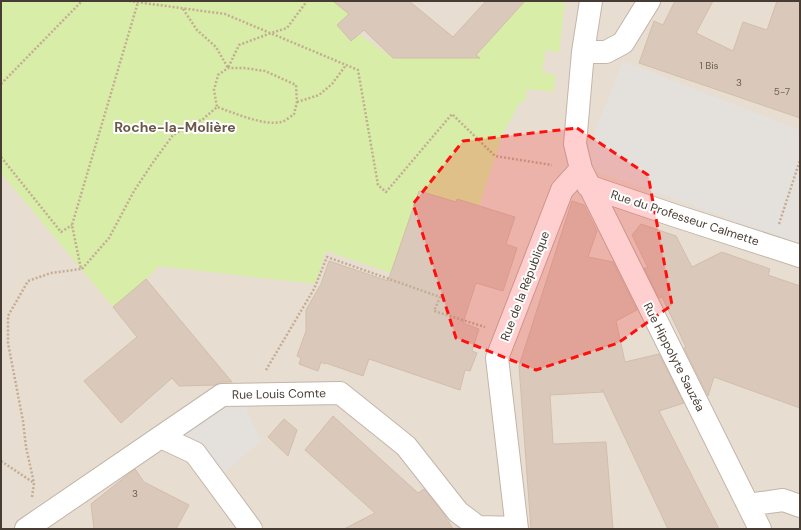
<svg xmlns="http://www.w3.org/2000/svg" width="801" height="530" viewBox="0 0 801 530" font-family="'DM Sans',sans-serif">
<rect width="100%" height="100%" fill="#f4ece3"/>
<path fill="#e8ddd1" d="M1,1h799v528h-799z"/>
<path fill="#d8eda7" d="M1,1h332l16,13 -12,11 13,16 9,-7 34,24h79l53,-57h40l-6,52 -13,-4 -4,23 14,3 -3,17 -26,-3 -2,13h-5l-18,34 -23,70 -22,-7 -1,3 -37,-11 -28,82 -65,-22 -11,33 -156,-18 -13,13 -33,28 -112,-134z"/>
<path fill="#e4e0dc" d="M623,61l177,69v114l-219,-78z
M240,395l21,46 -46,40 -54,-44z"/>
<path fill="#dac9ba" stroke="#d2bdaa" d="M333,1h76l44,36 33,-36h39l-49,54 4,3h-87l-29,-28 -13,11 -14,-16 12,-11z
M675,1h38l-17,32 37,18 10,-29 24,8 10,-29h23v117l-161,-55 15,-42 9,4z
M419,191l37,11 1,-3 58,18 -9,27 11,4 -14,43 -27,-8 -13,40 16,6 -7,22 5,2 -7,18 -5,-1 -5,20 -91,-31 -6,17 -37,-13 -1,1 -4,-2 -3,9 -19,-7 2,-6 -4,-2 9,-25v-21l15,-26 8,-23 59,20z
M572,201l12,4 13,26 -9,26 25,5 24,48 -21,11 9,41 34,-8 25,49 -25,8 60,118h-51l-66,-140 1,3 -53,3 3,49 53,-2 7,87h-82l-12,-163z
M641,224l35,12 16,31 30,-15 48,17 -2,6 32,11v122l-86,-31 -6,19 -24,-48 2,-1 -24,-50 -3,1 -15,-30h4l-16,-33z
M146,279l86,103h-10l-7,3 -36,1 -7,-8 -51,45 -37,-42 53,-44 -24,-30z
M333,416l85,77 6,-4 18,22 11,18h-109l31,-16 -70,-63z
M284,419l13,11 -9,26 -20,-19z
M135,469l9,13 45,23 -13,24h-82l-3,-25z"/>
<g fill="none" stroke-linecap="round" stroke-linejoin="round">
<g stroke="#c3b5a8" stroke-width="24">
<path id="minor" d="M591,1l-8,51 -8,92 6,25 179,360
M583,52h23l17,-9 26,-42
M588,186l85,29 127,41
M161,437l34,16 56,76
M748,505l35,-5 17,6
M26,529l196,-134 118,-2 66,53 52,66 20,15 39,1
M517,529l-20,-171 65,-168 19,-21"/>
</g>
<path stroke="#c4ac94" stroke-width="2.5" stroke-dasharray="2 2" stroke-linecap="butt" d="M129,1l96,13 133,56 20,115 8,7 66,-78 43,42 57,9
M183,9l14,21 19,17 12,21 11,-23 32,-12 16,-5 20,-27
M1,84l81,-83
M297,102l22,-7 13,-11 14,-19
M1,157l60,75 11,-7
M779,224l21,-64
M82,269l27,-31 25,-47 20,-30 19,-26 30,-16 14,-12c18,6 46,19 64,15 5,-1 10,-6 13,-8l3,-12 -1,-17 -31,-14 -21,-3h-16l-10,7 -4,15 3,17
M266,370l48,-81 13,-32 113,40 -6,14 51,16
M1,461l33,22
M32,497l2,-14 -8,-36 -3,-26 -15,-78v-27l20,-35 23,-8 30,-4 -9,-44 66,-223"/>
<use href="#minor" stroke="#fff" stroke-width="22"/>
</g>
<path fill="#ff100f" fill-opacity="0.2" stroke="#ff100f" stroke-width="3" stroke-dasharray="8 5" stroke-linejoin="round" d="M577,128l71,47 24,130 -54,38 -82,27 -80,-32 -43,-134 50,-63z"/>
<g text-anchor="middle" dominant-baseline="central" stroke-width="4" stroke-linejoin="round" paint-order="stroke">
<g font-size="10" fill="#6b5f55">
<text x="709" y="65">1 Bis</text>
<text x="739" y="82">3</text>
<text x="782" y="91">5-7</text>
<text x="135" y="493">3</text>
</g>
<g font-size="12" fill="#463c33" stroke="#fff">
<text transform="translate(685 218) rotate(18)">Rue du Professeur Calmette</text>
<text transform="translate(525 286) rotate(-69)">Rue de la République</text>
<text transform="translate(674 357) rotate(63)">Rue Hippolyte Sauzéa</text>
<text transform="translate(279 394) rotate(-1)">Rue Louis Comte</text>
</g>
<g font-size="14" font-weight="bold" fill="#6a5849" stroke="#fff">
<text x="175" y="127">Roche-la-Molière</text>
</g>
</g>
<rect width="801" height="530" fill="none" stroke="#463c33" stroke-width="4"/>
</svg>
